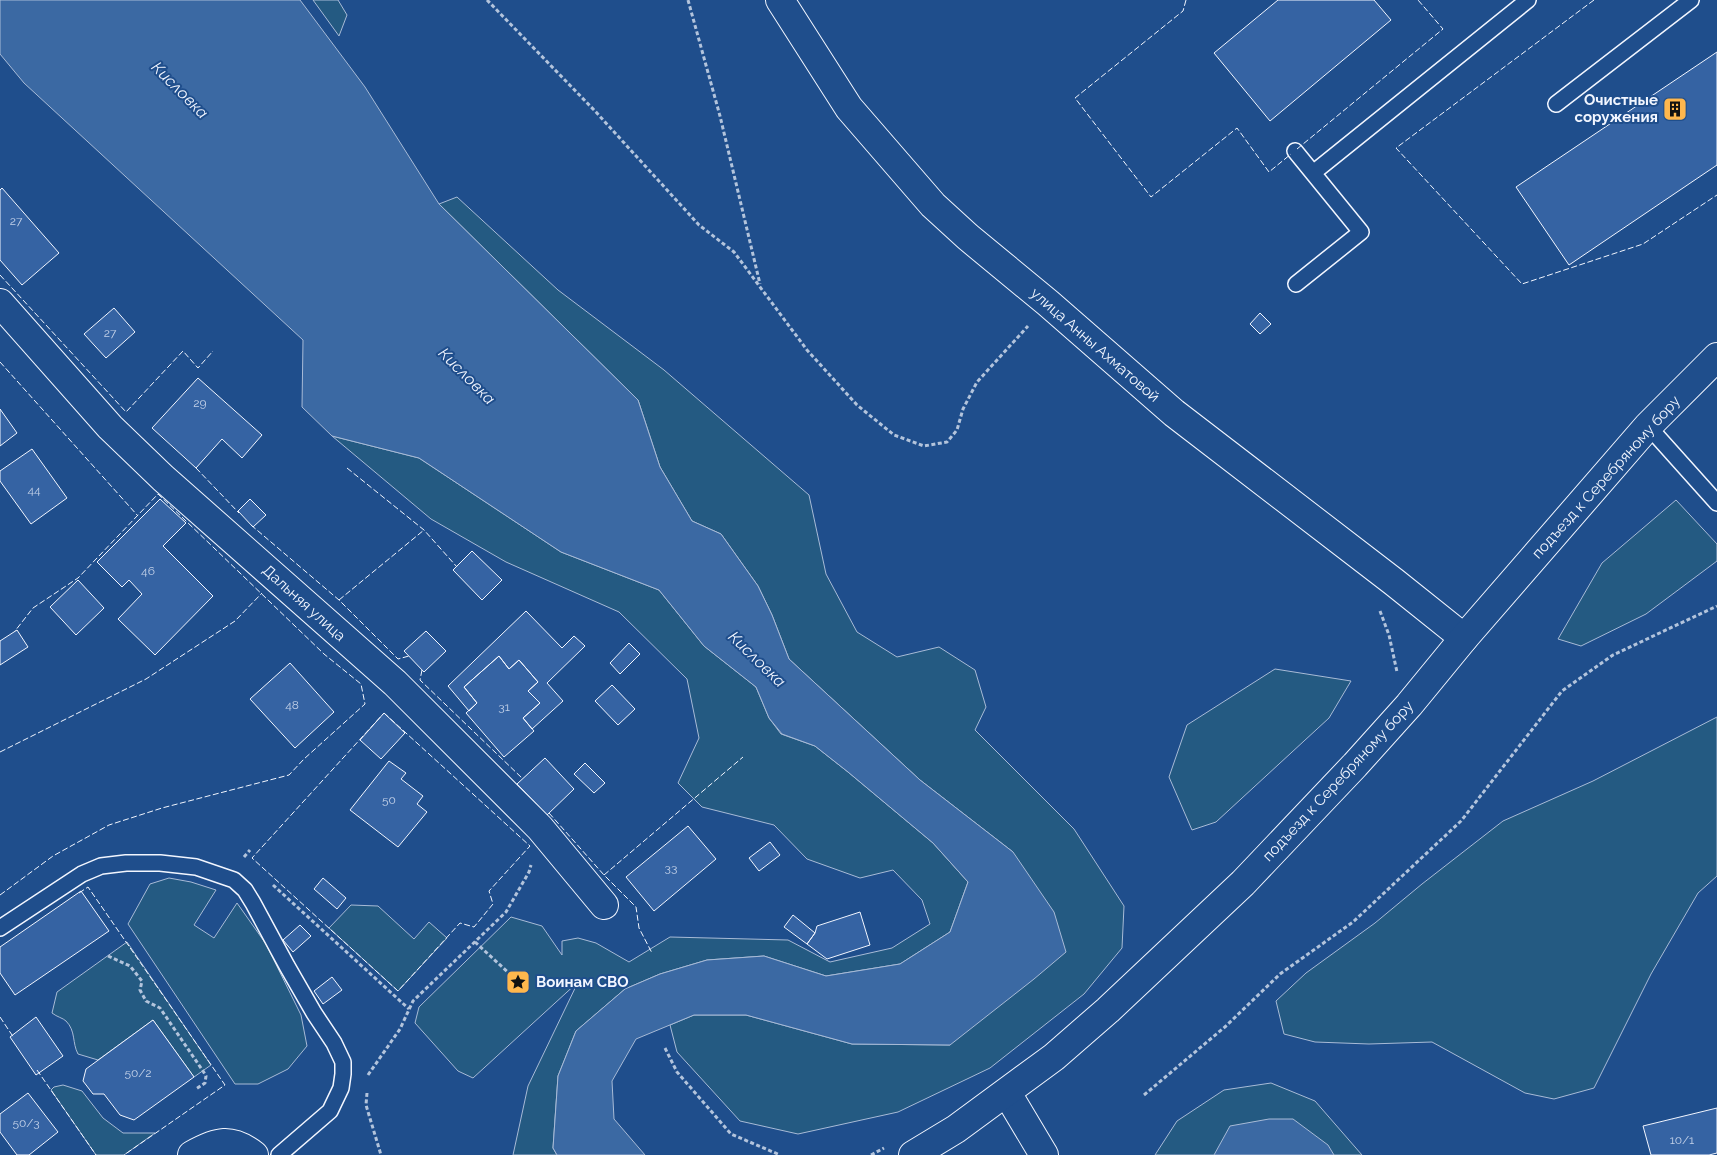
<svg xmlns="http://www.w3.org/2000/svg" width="1717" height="1155" viewBox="0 0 1717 1155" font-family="Raleway,sans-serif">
<rect width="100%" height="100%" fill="#1f4e8c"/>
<path fill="#245a82" stroke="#a8bbd7" d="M313,0h25l9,15 -8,21z
M457,197l101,93 106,80 145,125 17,79 31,58 40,25 42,-10 36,23 11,37 -11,23 99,99 50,77 -2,42 -38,46 -94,74 -92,44 -100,22 -58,-13 -63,-69 -7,-27 24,-10h52l106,29 98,1 63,-193 -93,-72 -131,-121 -17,-44 -14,-29 -37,-52 -29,-13 -32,-54 -22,-67 -199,-196z
M332,436l87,22 142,94 98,38 45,56 52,41 13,31 12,16 34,12 33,26 85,71 35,39 -18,50 -50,32 -74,12 -62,-20 -57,4 -47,14 -35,15 -49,42 -18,45 -5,72 4,7h-44l15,-69 50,-104 -105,96 -15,-7 -43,-48 4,-16 92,-90 31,9 20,29v-14l16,-3 18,5 33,19 41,-25 118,3 42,22 62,-14 38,-24 -8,-24 -29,-30 -33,8 -53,-19 -33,-34 -72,-18 -24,-24 21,-45 -12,-59 -68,-67 -113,-50 -75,-43z
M1676,500l41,44v17l-71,53 -65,32 -23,-7 44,-76z
M1275,669l76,12 -22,37 -113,104 -24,8 -23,-53 18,-52z
M1717,717v159l-19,17 -47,81 -57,114 -40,11 -29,-6 -93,-51 -63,2 -54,-2 -31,-8 -8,-33 30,-28 69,-50 47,-39 81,-63 90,-40z
M169,878l22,4 25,8 -22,35 20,13 23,-35 29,41 35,71 6,31 -19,23 -30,15h-23l-107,-160 22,-40z
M351,905l27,1 36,33 15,-17 18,16 -49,53 -69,-63z
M127,942l84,123 -17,12 -41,-57 -55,40 -20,-6c-6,-11 -2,-23 -12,-33 -3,-3 -9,-4 -14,-8l5,-21z
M1271,1083l44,18 47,54h-207l22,-34 47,-31z
M63,1085l19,6 21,27 20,15h32l-31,22h-28l-45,-65 3,-3z"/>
<path fill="#3b69a3" stroke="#a8bbd7" d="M0,0h300l65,87 74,117 199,196 22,67 32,54 29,13 37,52 14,29 17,44 131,121 93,72 41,60 12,40 -32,27 -84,66 -98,-1 -106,-29h-52l-58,24 -24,42 2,38 31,36h-88l-4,-7 5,-72 18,-45 49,-42 35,-15 47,-14 57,-4 62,20 74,-12 50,-32 18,-50 -35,-39 -85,-71 -33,-26 -33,-12 -13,-16 -13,-31 -52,-41 -45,-56 -98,-38 -142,-94 -87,-22 -30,-29 1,-67 -279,-257 -24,-29z
M1269,1119h24l35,26 6,10h-120l16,-29z"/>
<path fill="#3563a3" stroke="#f2f6ff" d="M1278,0h96l17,20 -121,101 -56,-68z
M1717,52v113l-148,100 -53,-78z
M2,188l57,65 -37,32 -22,-25v-70z
M114,308l21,24 -29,26 -22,-24z
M1260,313l11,11 -11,10 -10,-10z
M198,378l64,57 -20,23 -20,-19 -26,29 -44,-40z
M0,409l17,24 -17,13z
M32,449l35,49 -36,26 -31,-43v-10z
M160,499l26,24 -23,23 50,50 -58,59 -37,-36 24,-25 -13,-14 -7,7 -25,-25z
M250,499l16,16 -13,12 -15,-16z
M472,551l30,29 -20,20 -29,-30z
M78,580l26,28 -28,27 -26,-28z
M526,611l36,37 12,-12 11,10 -38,37 16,18 -31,28 -9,-11 17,-15 -12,-12 10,-9 -19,-22 -10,9 -10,-13 -35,31 13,16 -8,8 -21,-25z
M17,630l11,17 -28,18v-24z
M426,631l20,20 -22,21 -20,-21z
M629,643l11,11 -20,20 -10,-11z
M499,656l10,13 10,-9 19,22 -10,9 12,12 -17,15 11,13 -30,26 -38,-44 11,-10 -13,-16z
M290,663l44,49 -39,36 -45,-49z
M612,685l23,24 -17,16 -23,-24z
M384,713l21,20 -24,26 -21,-19z
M545,758l29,31 -27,26 -30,-31z
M389,761l17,12 -5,6 22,17 -6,8 10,8 -29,35 -48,-37z
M585,763l20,20 -11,10 -20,-19z
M688,826l28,33 -62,52 -28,-34z
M770,842l10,13 -21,16 -10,-13z
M323,878l23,20 -9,11 -23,-20z
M81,891l28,40 -94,64 -15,-22v-26z
M860,912l10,33 -43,14 -20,-15 8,-11 2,-7z
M793,915l22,18 -8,11 -23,-17z
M300,925l11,11 -18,16 -10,-12z
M332,977l10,13 -19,14 -9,-13z
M36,1017l27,39 -27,19 -26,-38z
M153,1020l41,57 -60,43 -14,-5 -16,-21h-11l-10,-13 3,-12z
M28,1093l30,39 -29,23h-12l-17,-23v-18z
M1717,1108v45l-8,2h-58l-8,-29z"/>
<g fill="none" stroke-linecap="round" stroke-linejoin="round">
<g stroke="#f2f6ff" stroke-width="18">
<path id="service" d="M1556,104l135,-104
M1295,151l66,81 -65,52
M1313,173l215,-173
M1648,426l69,77
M0,928l82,-54 19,-8 25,-3h34l36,4 38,13 11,10 8,13 34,63 27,47 20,30 9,19v12l-2,14 -11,23 -51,44"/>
</g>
<g stroke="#f2f6ff" stroke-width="30">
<path id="minor" d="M780,0l69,108 84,97 35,32 80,66 126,110 220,169 70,56
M0,303l110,124 53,51 232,205 145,145 64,77
M1007,1093l37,62
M192,1155c25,-14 39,-18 62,0"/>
</g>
<g stroke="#f2f6ff" stroke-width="30">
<path id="tertiary" d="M913,1155l43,-26 98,-72 54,-47 135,-127 112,-118 54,-60 55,-67 184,-212 69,-69"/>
</g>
<path stroke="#b3c4dc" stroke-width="3" stroke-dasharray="4 2.5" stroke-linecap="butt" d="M487,0l108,111 104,114 35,27 73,98 50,55 37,30 30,11 23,-4 10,-12 6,-21 14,-27 51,-56
M688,0l32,116 40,168
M1380,611l9,24 8,37
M244,857l6,-7
M273,885l136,124
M475,942l36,33
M108,956l22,10 12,15 -2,9 6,11 14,7 43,63 3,5 -1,7 -9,6
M665,1048l12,24 54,62 49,21
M368,1075l32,-46 13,-28 93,-89 23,-40 2,-7
M367,1093l-1,12 15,50
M1144,1095l82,-69 54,-52 73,-52 108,-101 101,-130 51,-36 104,-49
M871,1155l13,-7"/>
<use href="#service" stroke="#1f4e8c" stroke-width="15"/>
<use href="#minor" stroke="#1f4e8c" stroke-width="28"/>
<use href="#tertiary" stroke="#1f4e8c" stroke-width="28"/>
<path stroke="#f2f6ff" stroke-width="1" stroke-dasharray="6 2.5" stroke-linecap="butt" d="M1186,0l-3,11 -108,87 76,99 86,-69 32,44 22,-18
M1594,0l-198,148 126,136 121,-40 74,-49
M1297,149l146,-120 -25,-29
M0,275l126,137 57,-61 15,17 15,-17
M0,362l138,154
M196,468l43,45
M347,468l77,62 33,37
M251,525l88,75 59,59 11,-3
M339,600l85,-70
M422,670l-2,10 103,99
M384,713l146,133 -41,45 4,13 -19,23 -14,-4 -62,68 -146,-133z
M0,752l146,-73 89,-58 27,-28
M549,813l55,62 32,32 3,21 13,25
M604,875l139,-118
M79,893l9,-6 137,198 -101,70
M0,895l53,-39 56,-31 53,-17 127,-33 15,-16 61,-55 -4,-20 -37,-30 -166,-160 -80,84 -45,30 -18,23
M0,1017l14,21
M37,1070l59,85"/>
</g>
<defs>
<g id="building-square" transform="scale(1.25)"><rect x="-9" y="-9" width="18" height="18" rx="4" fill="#ffb74d" stroke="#1f4e8c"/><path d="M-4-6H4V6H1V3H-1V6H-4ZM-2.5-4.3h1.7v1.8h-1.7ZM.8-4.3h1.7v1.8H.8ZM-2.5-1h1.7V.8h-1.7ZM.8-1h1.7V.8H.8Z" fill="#111"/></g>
<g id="sight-square" transform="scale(1.25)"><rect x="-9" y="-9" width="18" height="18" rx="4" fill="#ffb74d" stroke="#1f4e8c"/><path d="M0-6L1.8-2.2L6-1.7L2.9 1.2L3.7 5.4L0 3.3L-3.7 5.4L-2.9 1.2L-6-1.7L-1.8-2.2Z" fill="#111"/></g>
</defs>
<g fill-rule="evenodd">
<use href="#building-square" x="1675" y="109"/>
<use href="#sight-square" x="518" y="982"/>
</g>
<g text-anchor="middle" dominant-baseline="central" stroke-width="4" stroke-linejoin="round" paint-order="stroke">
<g font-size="12" fill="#c3d1e8">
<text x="16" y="221">27</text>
<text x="110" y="333">27</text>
<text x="200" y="403">29</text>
<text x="34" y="490">44</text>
<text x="148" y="571">46</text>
<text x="292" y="705">48</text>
<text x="504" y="707">31</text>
<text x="389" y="800">50</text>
<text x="671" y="868">33</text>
<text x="138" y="1073">50/2</text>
<text x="26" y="1123">50/3</text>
<text x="1682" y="1140">10/1</text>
</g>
<g font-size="15" font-weight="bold" fill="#f2f6ff" stroke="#1f4e8c" text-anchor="end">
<text x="1658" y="100">Очистные<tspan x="1658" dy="17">соружения</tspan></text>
<text x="536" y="982" text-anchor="start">Воинам СВО</text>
</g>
<g font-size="15" fill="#f2f6ff" stroke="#1f4e8c">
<text transform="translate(1095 345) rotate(41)">улица Анны Ахматовой</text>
<text transform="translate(1606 477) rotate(-48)">подъезд к Серебряному бору</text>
<text transform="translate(304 603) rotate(42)">Дальняя улица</text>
<text transform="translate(1338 781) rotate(-47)">подъезд к Серебряному бору</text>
</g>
<g font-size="16" font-style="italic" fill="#f2f6ff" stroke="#1f4e8c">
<text transform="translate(180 90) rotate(45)">Кисловка</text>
<text transform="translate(467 376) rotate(45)">Кисловка</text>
<text transform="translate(757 659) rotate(44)">Кисловка</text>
</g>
</g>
</svg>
